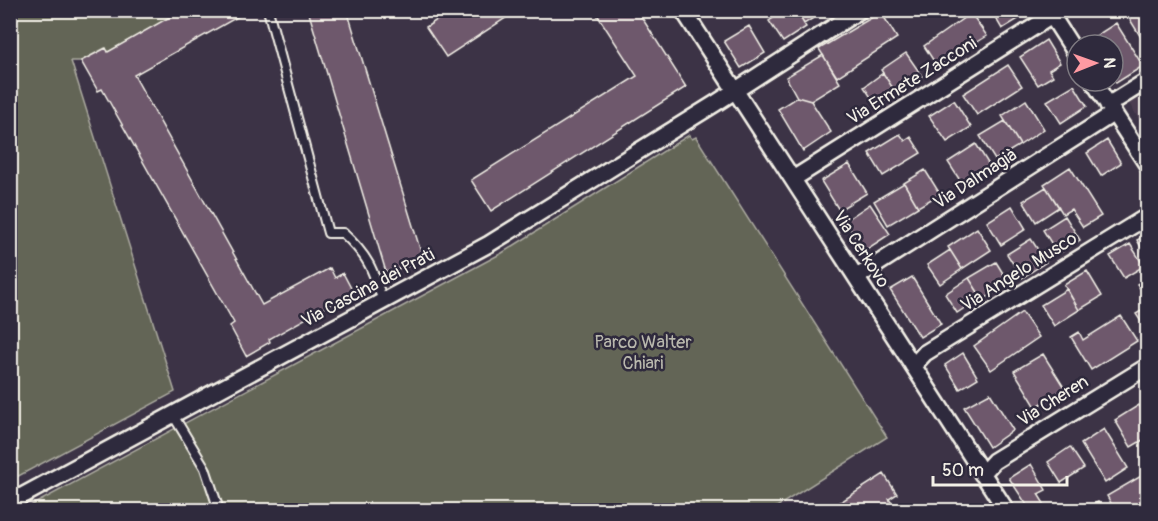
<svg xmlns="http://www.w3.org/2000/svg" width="1158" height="521" viewBox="0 0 1158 521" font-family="Pangolin,sans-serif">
<rect width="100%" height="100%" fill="#3c3346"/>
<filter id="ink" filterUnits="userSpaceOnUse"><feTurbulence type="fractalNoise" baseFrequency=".0167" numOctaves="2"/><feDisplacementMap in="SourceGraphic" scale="12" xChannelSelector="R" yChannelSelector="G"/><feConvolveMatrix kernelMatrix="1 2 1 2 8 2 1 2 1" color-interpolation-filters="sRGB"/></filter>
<g filter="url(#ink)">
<path fill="#4b3e51" d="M1147,91v42l-18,-30z"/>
<path fill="#636557" stroke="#acaba0" stroke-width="1.5" d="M11,11h171l-74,41 -3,-4 -24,13h-10l104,331 -164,88z
M689,135l3,4 4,-2 191,300 -115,73h-749l479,-257z"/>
<path fill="#6e586c" stroke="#f4f1e8" stroke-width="1.5" d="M182,10l66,1 -114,64 128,230 68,-37 5,10 8,-5 10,19 -84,47 1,3 -24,14 -16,-30 4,-3 -132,-234 -4,2 -17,-30 25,-13 2,4z
M308,10h39l77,252 -38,10z
M452,10h66l-72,47 -20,-30z
M594,10h43l49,77 -195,124 -20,-31 166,-104z
M785,10h11l10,17 -23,15 -14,-21z
M796,10h30l-22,14z
M991,10h36l1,3 -26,16z
M1124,10h24v36l-1,1z
M881,12l16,26 -60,39 -18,-28z
M971,13l16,23 -50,30 -13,-20z
M1116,23l27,43 -27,17 -3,-4v-34h-22l-3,-4z
M749,26l16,27 -24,15 -17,-27z
M1046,40l14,23 -11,7 4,6 -15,9 -18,-28z
M906,53l16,23 -26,17 -15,-23z
M823,55l17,28 -29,18 -14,-4 -11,-20z
M1008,65l14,21 -45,29 -14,-21z
M883,73l13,20 -19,13 -13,-19z
M1074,85l13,21 -26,17 -14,-22z
M797,97l14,4 20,31 -28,19 -25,-42z
M954,100l17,27 -24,15 -18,-26z
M1026,100l18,29 -24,16 -18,-29z
M1005,121l15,24 -25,15 -15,-24z
M900,134l5,7 6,-4 10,16 -38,23 -14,-23z
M1107,140l14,23 -20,13 -14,-23z
M976,144l15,24 -28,17 -15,-23z
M849,164l18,29 -28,17 -18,-29z
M1070,167l31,49 -18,11 -12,-18 -8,5 -19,-30z
M925,170l15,24 -22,13 -14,-24z
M904,183l14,24 -30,18 -14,-24z
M1046,187l13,20 -23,15 -13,-21z
M870,204l20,30 -26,17 -19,-30z
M1012,206l14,23 -25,16 -14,-23z
M1065,216l15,24 -22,14 -15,-24z
M977,228l14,22 -29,19 -14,-22z
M1148,234v25l-11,-19z
M1031,239l15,23 -24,16 -15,-24z
M1130,244l14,22 -20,12 -14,-22z
M950,250l12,19 -22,15 -13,-19z
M996,262l13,21 -26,17 -14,-22z
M1087,271l15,25 -23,14 -15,-25z
M912,277l29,47 -21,13 -30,-47z
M1148,277v20l-1,1 -10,-14z
M969,278l12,19 -24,16 -12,-19z
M1067,289l12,21 -25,16 -13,-21z
M1148,307v25l-12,-18z
M1022,312l17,25 -48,33 -17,-24z
M1121,316l16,25 -46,29 -20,-33 8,-5 4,8z
M963,353l15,25 -18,11 -15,-24z
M1043,354l22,35 -29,18 -22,-36z
M990,393l23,37 -24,17 -25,-40z
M1139,405l9,13v19l-17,10 -16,-27z
M1104,429l24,39 -23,15 -24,-39z
M1070,447l14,21 -23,15 -13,-21z
M1031,464l15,26 -8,4 10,16h-18l-21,-32z
M1148,472v28l-18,10h-15l-8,-14z
M884,474l13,20 -8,5 7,11h-68z
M1098,502l5,8h-20z"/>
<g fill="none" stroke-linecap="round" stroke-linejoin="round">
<g stroke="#f4f1e8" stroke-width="12">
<path id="service" d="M268,10l60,223h15c25,23 30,36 40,69
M173,415l32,53 14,42"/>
</g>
<g stroke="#f4f1e8" stroke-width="20">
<path id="minor" d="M683,10l162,250 161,250
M1048,10l29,45
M1093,81l55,85
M1108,105l40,-25
M793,179l268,-169
M857,277l257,-164
M913,366l12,-13 223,-137
M982,474l12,-13 154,-95
M10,503l12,-7 467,-252 227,-141 144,-93"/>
</g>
<use href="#service" stroke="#2f2a3d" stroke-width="8"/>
<use href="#minor" stroke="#2f2a3d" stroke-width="15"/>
</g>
</g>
<g text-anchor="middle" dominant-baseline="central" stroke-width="5" stroke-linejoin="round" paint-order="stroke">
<g font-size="18" fill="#f4f1e8" stroke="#2f2a3d">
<text transform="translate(912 81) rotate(-32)">Via Ermete Zacconi</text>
<text transform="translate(975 179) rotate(-33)">Via Dalmagià</text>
<text transform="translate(861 249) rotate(57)">Via Cerkovo</text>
<text transform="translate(1019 272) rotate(-32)">Via Angelo Musco</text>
<text transform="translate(368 288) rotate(-28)">Via Cascina dei Prati</text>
<text transform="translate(1053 401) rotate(-32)">Via Cheren</text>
</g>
<g font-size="18" fill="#bab9ae" stroke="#2f2a3d">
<text x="643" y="342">Parco Walter<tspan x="643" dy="21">Chiari</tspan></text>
</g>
</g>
<rect width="1158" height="521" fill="none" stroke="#2f2a3d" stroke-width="36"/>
<rect x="18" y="18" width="1122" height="485" fill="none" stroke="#f4f1e8" stroke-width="2" filter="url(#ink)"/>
<g transform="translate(1095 63) rotate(89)"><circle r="28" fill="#2f2a3d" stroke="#7e7a81" stroke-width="1.5"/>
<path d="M0-4.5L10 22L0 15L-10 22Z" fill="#ff9aa2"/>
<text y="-9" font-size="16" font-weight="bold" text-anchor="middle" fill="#f4f1e8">N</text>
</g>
<path d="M933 476v9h134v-9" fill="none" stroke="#f4f1e8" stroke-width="3"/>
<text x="942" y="476" font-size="18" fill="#f4f1e8" stroke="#2f2a3d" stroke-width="4.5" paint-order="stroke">50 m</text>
</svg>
